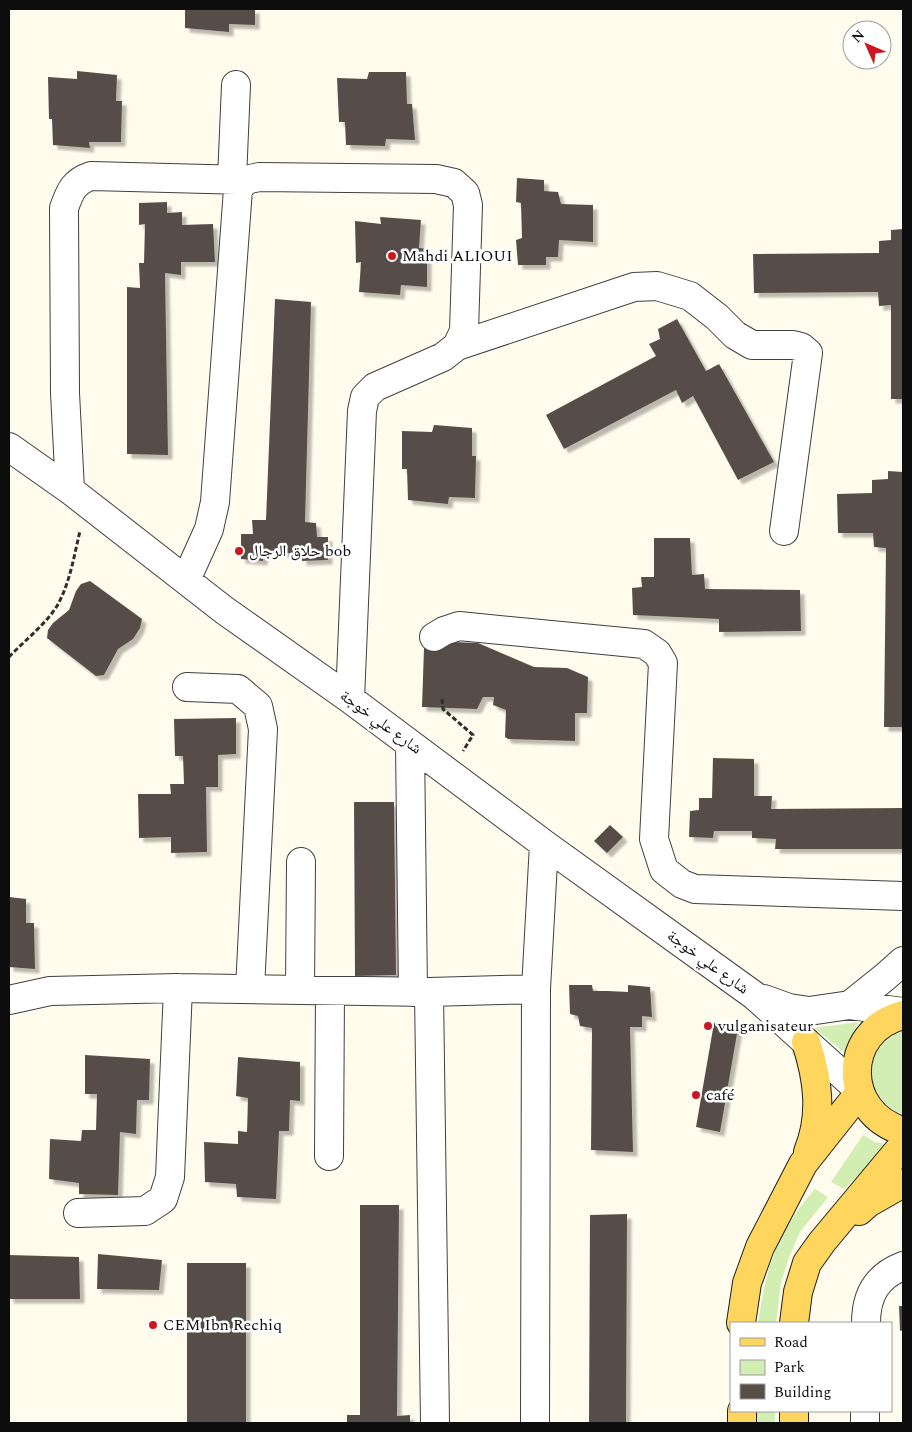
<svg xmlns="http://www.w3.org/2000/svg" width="912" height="1432" viewBox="0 0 912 1432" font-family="Spectral,'Noto Naskh Arabic',serif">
<defs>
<filter id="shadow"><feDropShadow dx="4.5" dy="4.5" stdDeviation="1" flood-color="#0004"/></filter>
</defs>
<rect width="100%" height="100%" fill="#fffbed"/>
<path fill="#d2eeb2" d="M858,1022l-13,31 -31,-25z
M903,1031v84c-41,-18 -43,-67 0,-84z
M863,1135l12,7 16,3 -47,44 -13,-7z
M815,1189l13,8 -28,35 -12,28 -7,23 -5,40h-18c8,-55 19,-92 57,-134z
M755,1411h20v12h-20z"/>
<path fill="#574e48" filter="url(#shadow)" d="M185,9h70v16l-26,-1v8l-44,-4z
M77,71l40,4 -1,26h6l-1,41h-32l1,6 -37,-3 -1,-26h-3l-1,-42 29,2z
M369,72h37l1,32h5l3,36 -29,-1 -1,7 -39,-1 -1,-23h-6l-2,-44 30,1z
M517,178l27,2v11l14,1 3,12 32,1v37l-34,-2 -1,17h-12v8h-28l-2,-25 6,-2 -1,-35 -5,-1z
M167,202v11l15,-1v13l31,-1 2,38h-34v13l-16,-2 3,182 -41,-1v-167l13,1 -1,-25h5l1,-39 -6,1v-22z
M380,217l41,3 -2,28 8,1v38l-26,-2 -1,10 -41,-3 2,-30 -5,1 -1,-42 26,3z
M903,229v170h-12v-94l-12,1 -1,-14 -124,1 -1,-39 126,-1v-12l12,-1v-10z
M275,299l36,3 -6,220 11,1 1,14h11v23l-26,1v-7l-38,-3 -1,10 -22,-2v-25h12l-1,-14h14z
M677,319l29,52 13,-7 55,98 -36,18 -45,-84 -11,7 -6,-13 -112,59 -18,-34 110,-59 -7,-12 11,-5 -2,-10z
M434,425l38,3v28h4l-1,42 -26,-1 -1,7 -40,-4 -1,-31h-5v-38l30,1z
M888,471l15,1v255h-19l2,-179 -12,-1 -1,-14h-35l-1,-39 35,-1v-13l16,-1z
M654,538h36l2,37 12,-1 1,15 95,1 1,41 -82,1v-13l-86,-4 -1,-27 10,-1 -1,-10h13z
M90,581l52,38 -2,9 -7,11 -15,10 -14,26 -8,1 -49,-38 1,-8 5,-7 16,-13 7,-19 5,-7z
M427,641l51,2 56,24 33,1 21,9 -1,36h-12v28l-67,-2 -3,-2 1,-27 -13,-5 1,-8h-11l-6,12 -55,-2 2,-59z
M236,718v36l-18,1v32h-12l1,65 -36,1v-16l-32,1 -1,-44h33l-1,-10h14l-1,-28h-8l-1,-37z
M713,758l41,1v37h18l-1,13 132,-1v41h-128l1,-10 -24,-1v-7h-38l-1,7 -24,-1 1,-26 9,-1v-12h13z
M354,802h40l2,173 -41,1z
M610,825l13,12 -16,16 -13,-12z
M9,897l17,2v24h8l1,46 -26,-2z
M569,985h23l1,6h15l20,1v-7l22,2 2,30 -10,-1v11h-12l3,125 -42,-2 1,-122 -12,-2 -2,-10 -8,-2z
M714,1023l24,5 -18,104 -24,-5z
M85,1055l65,4 -1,41h-12l-1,34 -16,-2 -2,63 -39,-1v-11l-30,-4 1,-40 31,2 1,-11h14l1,-36h-12z
M238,1057l62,5v39l-10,-1 -1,31h-10l-3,68 -39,-2 -1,-13 -31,-2 -1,-40 34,2v-13l9,1 1,-34 -12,-2z
M360,1205h39l-2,211 13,-1v8h-63v-8h13z
M627,1214l-1,209h-37l1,-208z
M98,1254l64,6 -3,30 -62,-1z
M9,1255l70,2 1,42h-71z
M187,1263h59v160h-59z
M899,1306h4v24l-3,1z"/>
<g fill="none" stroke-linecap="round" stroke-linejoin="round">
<g stroke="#404040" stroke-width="30">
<path id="minor" d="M232,179l4,-94
M457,346l177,-59 23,-1 33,10 27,21 18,18 17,10h41l8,2 7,6 -24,178
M9,447l61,43 154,120 126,89 194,145 211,152 103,93
M70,490l-5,-97 -1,-185c6,-16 9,-26 27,-32l155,4
M186,580l23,-51 6,-27 23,-313 8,-9 13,-3 177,2 18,4 11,10 3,12 -4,126 -7,15 -14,11 -68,30 -10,10 -3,14 -12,288
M434,637l10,-6 15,-5 185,18 13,9 6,10 -9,176 10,31 18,14 13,5 208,7
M187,687l51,2 20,17 5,23 -13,260
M410,744l3,248
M300,990l1,-128
M429,992l6,431
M764,999l25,9 20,3 41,-6 53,7
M9,1000l41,-9 128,-3 251,4 107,-3
M850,1005l35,-28 18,-16
M329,1156l1,-165
M78,1213l67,-2 18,-12 7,-22 8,-189
M866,1323c0,-28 11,-47 37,-57
M535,1423l1,-434 8,-145
M865,1423v-12"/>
</g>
<g stroke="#1e1e1e" stroke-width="30">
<path id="major" d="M903,1015c-62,16 -61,98 0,116
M806,1042c12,37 17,73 2,110
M859,1211l9,-8 35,-20
M741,1323l6,-40 13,-36 43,-83 57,-72
M794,1323l4,-31 9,-29 15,-21 81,-97
M742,1411v12
M794,1423v-12"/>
</g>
<path stroke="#2f2f2f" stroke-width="3" stroke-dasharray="5 2.5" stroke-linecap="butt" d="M9,657c15,-16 36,-32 48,-51 13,-23 17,-50 23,-75
M442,699l1,10 30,26 -10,16"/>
<use href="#minor" stroke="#fff" stroke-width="28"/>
<use href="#major" stroke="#ffd65d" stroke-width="28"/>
</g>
<g fill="#cc1620" stroke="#fff" stroke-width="2">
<circle cx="392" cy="256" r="5"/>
<circle cx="239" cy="551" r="5"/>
<circle cx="708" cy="1026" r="5"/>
<circle cx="696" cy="1095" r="5"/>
<circle cx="153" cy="1325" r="5"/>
</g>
<g text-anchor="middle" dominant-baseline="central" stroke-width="5" stroke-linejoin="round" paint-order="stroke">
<g font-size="16" fill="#0d0d0d" stroke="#fff" text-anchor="start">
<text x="402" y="256">Mahdi ALIOUI</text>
<text x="249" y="551">حلاق الرجال bob</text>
<text x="718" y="1026">vulganisateur</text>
<text x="706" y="1095">café</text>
<text x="163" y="1325">CEM Ibn Rechiq</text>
</g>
<g font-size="16" fill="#0d0d0d" stroke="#fff">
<text transform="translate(381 722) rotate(36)">شارع علي خوجة</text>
<text transform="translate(708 962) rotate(36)">شارع علي خوجة</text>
</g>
</g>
<rect width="912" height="1432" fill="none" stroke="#0d0d0d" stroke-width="20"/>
<rect x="730" y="1322" width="162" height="90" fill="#ffffff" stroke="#9e9e9e"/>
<rect x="740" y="1338" width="25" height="8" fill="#ffd65d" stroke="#9e9e9e"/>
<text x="774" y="1347" font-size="15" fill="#0d0d0d">Road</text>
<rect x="740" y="1360" width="25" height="15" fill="#d2eeb2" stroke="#9e9e9e"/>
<text x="774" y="1372" font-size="15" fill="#0d0d0d">Park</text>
<rect x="740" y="1384" width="25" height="15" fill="#574e48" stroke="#9e9e9e"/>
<text x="774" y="1397" font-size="15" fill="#0d0d0d">Building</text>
<g transform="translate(867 45) rotate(315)"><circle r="24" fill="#ffffff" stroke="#9e9e9e"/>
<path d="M0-4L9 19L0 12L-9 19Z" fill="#cc1620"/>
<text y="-8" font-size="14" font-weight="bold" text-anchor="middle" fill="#0d0d0d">N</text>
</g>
</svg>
